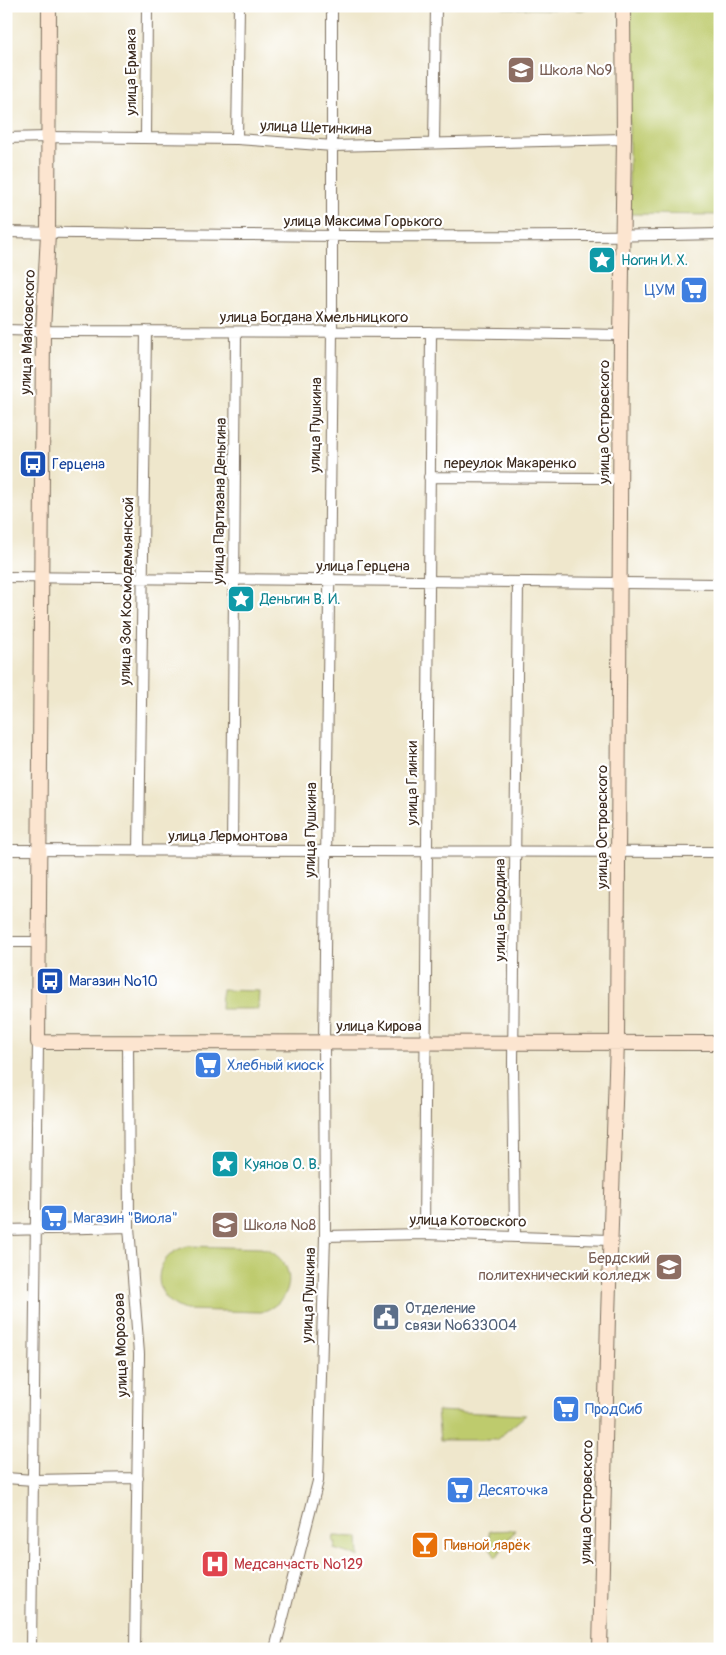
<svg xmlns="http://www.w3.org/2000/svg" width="726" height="1655" viewBox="0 0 726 1655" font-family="Pangolin,sans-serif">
<rect width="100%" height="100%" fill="#fff"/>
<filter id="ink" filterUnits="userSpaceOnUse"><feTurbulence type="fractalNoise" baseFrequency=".02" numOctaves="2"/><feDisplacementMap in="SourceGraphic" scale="10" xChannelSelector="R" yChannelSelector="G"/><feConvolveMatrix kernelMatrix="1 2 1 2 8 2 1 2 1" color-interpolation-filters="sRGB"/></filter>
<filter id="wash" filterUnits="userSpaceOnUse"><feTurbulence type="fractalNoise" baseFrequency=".0096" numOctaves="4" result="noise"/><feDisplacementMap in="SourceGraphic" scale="20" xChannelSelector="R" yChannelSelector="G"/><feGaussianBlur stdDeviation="1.12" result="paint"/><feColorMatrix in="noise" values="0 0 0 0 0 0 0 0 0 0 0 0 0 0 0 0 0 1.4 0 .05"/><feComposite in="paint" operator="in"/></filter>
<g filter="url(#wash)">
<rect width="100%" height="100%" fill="#efe7cc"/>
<path fill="#becb6d" stroke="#7c7a46" d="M501,6h90l-6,4 -80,-2z
M629,6h91v209l-91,-1z
M222,990l37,1 -1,18h-37z
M188,1246l73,2c37,10 37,53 0,64l-76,-2c-36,-12 -34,-55 3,-64z
M437,1411l89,4 -30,25h-56z
M515,1530l-19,28 -5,-8 -2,-19z
M334,1536l24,1 1,20 -25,-8 2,-6 -3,-1z"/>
</g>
<g filter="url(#ink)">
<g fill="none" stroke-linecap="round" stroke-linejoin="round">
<g stroke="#7a6c5b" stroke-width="12">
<path id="street" d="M6,138l42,-1 189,2 96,7 291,-7
M146,138l1,-132
M237,139l2,-133
M434,143l2,-137
M6,232c238,3 476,7 714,2
M6,330l37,1 388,1 190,3
M429,477l191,1
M6,577l714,7
M6,850l714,2
M139,851l7,-520
M232,851l4,-519
M6,942h33
M128,1041l1,186 10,127 -4,295
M6,1230l123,-3
M424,1234l7,-902
M325,1236l99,-2 186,6
M515,1237l-2,-174 5,-481
M6,1478l27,2 105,-2
M31,1649l7,-607
M275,1649l43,-168 7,-245 -1,-194 8,-710v-326"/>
</g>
<g stroke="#7a6c5b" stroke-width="16">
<path id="secondary" d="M49,6l-1,227 -5,98 -5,711 682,1
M600,1649l8,-333 9,-274 4,-707 3,-196 -1,-133"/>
</g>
<use href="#street" stroke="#fff" stroke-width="10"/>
<use href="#secondary" stroke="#fce5d0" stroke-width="14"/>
</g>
</g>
<defs>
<g id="school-square" transform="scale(1.4375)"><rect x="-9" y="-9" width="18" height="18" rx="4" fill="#8d6e63" stroke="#fff"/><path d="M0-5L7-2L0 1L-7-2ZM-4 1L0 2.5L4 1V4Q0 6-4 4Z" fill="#fff"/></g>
<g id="sight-square" transform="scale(1.4375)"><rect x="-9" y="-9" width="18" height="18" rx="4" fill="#0f9aa8" stroke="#fff"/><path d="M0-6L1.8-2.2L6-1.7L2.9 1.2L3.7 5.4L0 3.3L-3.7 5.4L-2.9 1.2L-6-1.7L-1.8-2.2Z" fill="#fff"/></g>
<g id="supermarket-square" transform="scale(1.4375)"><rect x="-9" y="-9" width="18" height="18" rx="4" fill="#3f7fe0" stroke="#fff"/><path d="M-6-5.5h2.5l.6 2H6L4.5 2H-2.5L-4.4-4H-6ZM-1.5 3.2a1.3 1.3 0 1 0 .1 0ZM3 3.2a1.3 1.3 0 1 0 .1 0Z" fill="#fff"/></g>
<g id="bus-square" transform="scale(1.4375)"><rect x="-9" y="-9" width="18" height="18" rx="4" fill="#1a4fb4" stroke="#fff"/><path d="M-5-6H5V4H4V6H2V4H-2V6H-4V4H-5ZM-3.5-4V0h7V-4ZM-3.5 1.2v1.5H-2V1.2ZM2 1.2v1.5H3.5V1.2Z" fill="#fff"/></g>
<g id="university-square" transform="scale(1.4375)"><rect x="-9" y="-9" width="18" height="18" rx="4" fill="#8d6e63" stroke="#fff"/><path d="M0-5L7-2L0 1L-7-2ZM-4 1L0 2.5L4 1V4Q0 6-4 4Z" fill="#fff"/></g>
<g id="civic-square" transform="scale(1.4375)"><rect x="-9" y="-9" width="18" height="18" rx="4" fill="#5c6f8a" stroke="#fff"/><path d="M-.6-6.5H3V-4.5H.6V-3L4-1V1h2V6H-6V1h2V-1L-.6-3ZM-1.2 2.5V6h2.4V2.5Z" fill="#fff"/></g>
<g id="bar-square" transform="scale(1.4375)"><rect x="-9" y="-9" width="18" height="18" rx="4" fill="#e8710a" stroke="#fff"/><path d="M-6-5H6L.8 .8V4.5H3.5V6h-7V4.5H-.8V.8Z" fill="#fff"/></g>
<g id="hospital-square" transform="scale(1.4375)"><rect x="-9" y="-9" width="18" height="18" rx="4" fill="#e0444e" stroke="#fff"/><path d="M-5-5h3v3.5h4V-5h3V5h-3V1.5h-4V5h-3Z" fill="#fff"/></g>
</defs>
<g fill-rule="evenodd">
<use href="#school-square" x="521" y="70"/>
<use href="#sight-square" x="602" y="260"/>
<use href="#supermarket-square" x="694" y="290"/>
<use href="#bus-square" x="33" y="464"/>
<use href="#sight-square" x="241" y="599"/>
<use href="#bus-square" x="50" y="981"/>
<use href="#supermarket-square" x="208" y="1065"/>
<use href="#sight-square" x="225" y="1164"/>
<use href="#supermarket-square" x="54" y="1218"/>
<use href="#school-square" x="225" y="1225"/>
<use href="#university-square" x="669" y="1267"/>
<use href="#civic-square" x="386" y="1317"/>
<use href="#supermarket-square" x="566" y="1409"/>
<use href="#supermarket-square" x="460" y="1490"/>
<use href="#bar-square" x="425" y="1545"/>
<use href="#hospital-square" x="215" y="1564"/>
</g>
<g text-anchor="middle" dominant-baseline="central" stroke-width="4.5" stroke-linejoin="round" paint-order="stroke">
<g font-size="15" fill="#785e54" stroke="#fff" text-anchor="start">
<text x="540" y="70">Школа №9</text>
<text x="244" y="1225">Школа №8</text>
<text x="650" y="1258" text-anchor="end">Бердский<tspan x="650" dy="17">политехнический колледж</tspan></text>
</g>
<g font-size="15" fill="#3b2a1e" stroke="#fff">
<text transform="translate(131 72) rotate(-90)">улица Ермака</text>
<text transform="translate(316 128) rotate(2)">улица Щетинкина</text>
<text x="363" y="221">улица Максима Горького</text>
<text x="314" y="317">улица Богдана Хмельницкого</text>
<text transform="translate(28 332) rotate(-88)">улица Маяковского</text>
<text transform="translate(604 422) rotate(-90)">улица Островского</text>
<text transform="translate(316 425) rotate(-89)">улица Пушкина</text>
<text x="510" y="463">переулок Макаренко</text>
<text transform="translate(220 501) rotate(-89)">улица Партизана Деньгина</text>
<text x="363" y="566">улица Герцена</text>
<text transform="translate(127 591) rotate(-89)">улица Зои Космодемьянской</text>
<text transform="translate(412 783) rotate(-90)">улица Глинки</text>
<text transform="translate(602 827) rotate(-90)">улица Островского</text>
<text transform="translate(311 830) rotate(-89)">улица Пушкина</text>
<text x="228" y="836">улица Лермонтова</text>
<text transform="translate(500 910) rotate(-90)">улица Бородина</text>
<text x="379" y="1026">улица Кирова</text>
<text transform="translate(468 1221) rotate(1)">улица Котовского</text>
<text transform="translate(309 1295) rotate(-88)">улица Пушкина</text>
<text transform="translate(121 1345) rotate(-92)">улица Морозова</text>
<text transform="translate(587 1502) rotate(-89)">улица Островского</text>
</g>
<g font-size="15" fill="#0d838f" stroke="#fff" text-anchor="start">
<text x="621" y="260">Ногин И. Х.</text>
<text x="260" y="599">Деньгин В. И.</text>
<text x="244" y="1164">Куянов О. В.</text>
</g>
<g font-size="15" fill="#366cbe" stroke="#fff" text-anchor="start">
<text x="675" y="290" text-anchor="end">ЦУМ</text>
<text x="227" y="1065">Хлебный киоск</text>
<text x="73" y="1218">Магазин "Виола"</text>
<text x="585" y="1409">ПродСиб</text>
<text x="479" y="1490">Десяточка</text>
</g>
<g font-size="15" fill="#164399" stroke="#fff" text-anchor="start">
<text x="52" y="464">Герцена</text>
<text x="69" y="981">Магазин №10</text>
</g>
<g font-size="15" fill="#4e5e75" stroke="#fff" text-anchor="start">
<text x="405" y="1308">Отделение<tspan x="405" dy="17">связи №633004</tspan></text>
</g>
<g font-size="15" fill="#c56008" stroke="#fff" text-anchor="start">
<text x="444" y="1545">Пивной ларёк</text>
</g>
<g font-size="15" fill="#be3a42" stroke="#fff" text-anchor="start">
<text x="234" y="1564">Медсанчасть №129</text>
</g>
</g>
<rect width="726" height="1655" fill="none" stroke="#fff" stroke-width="25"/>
</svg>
